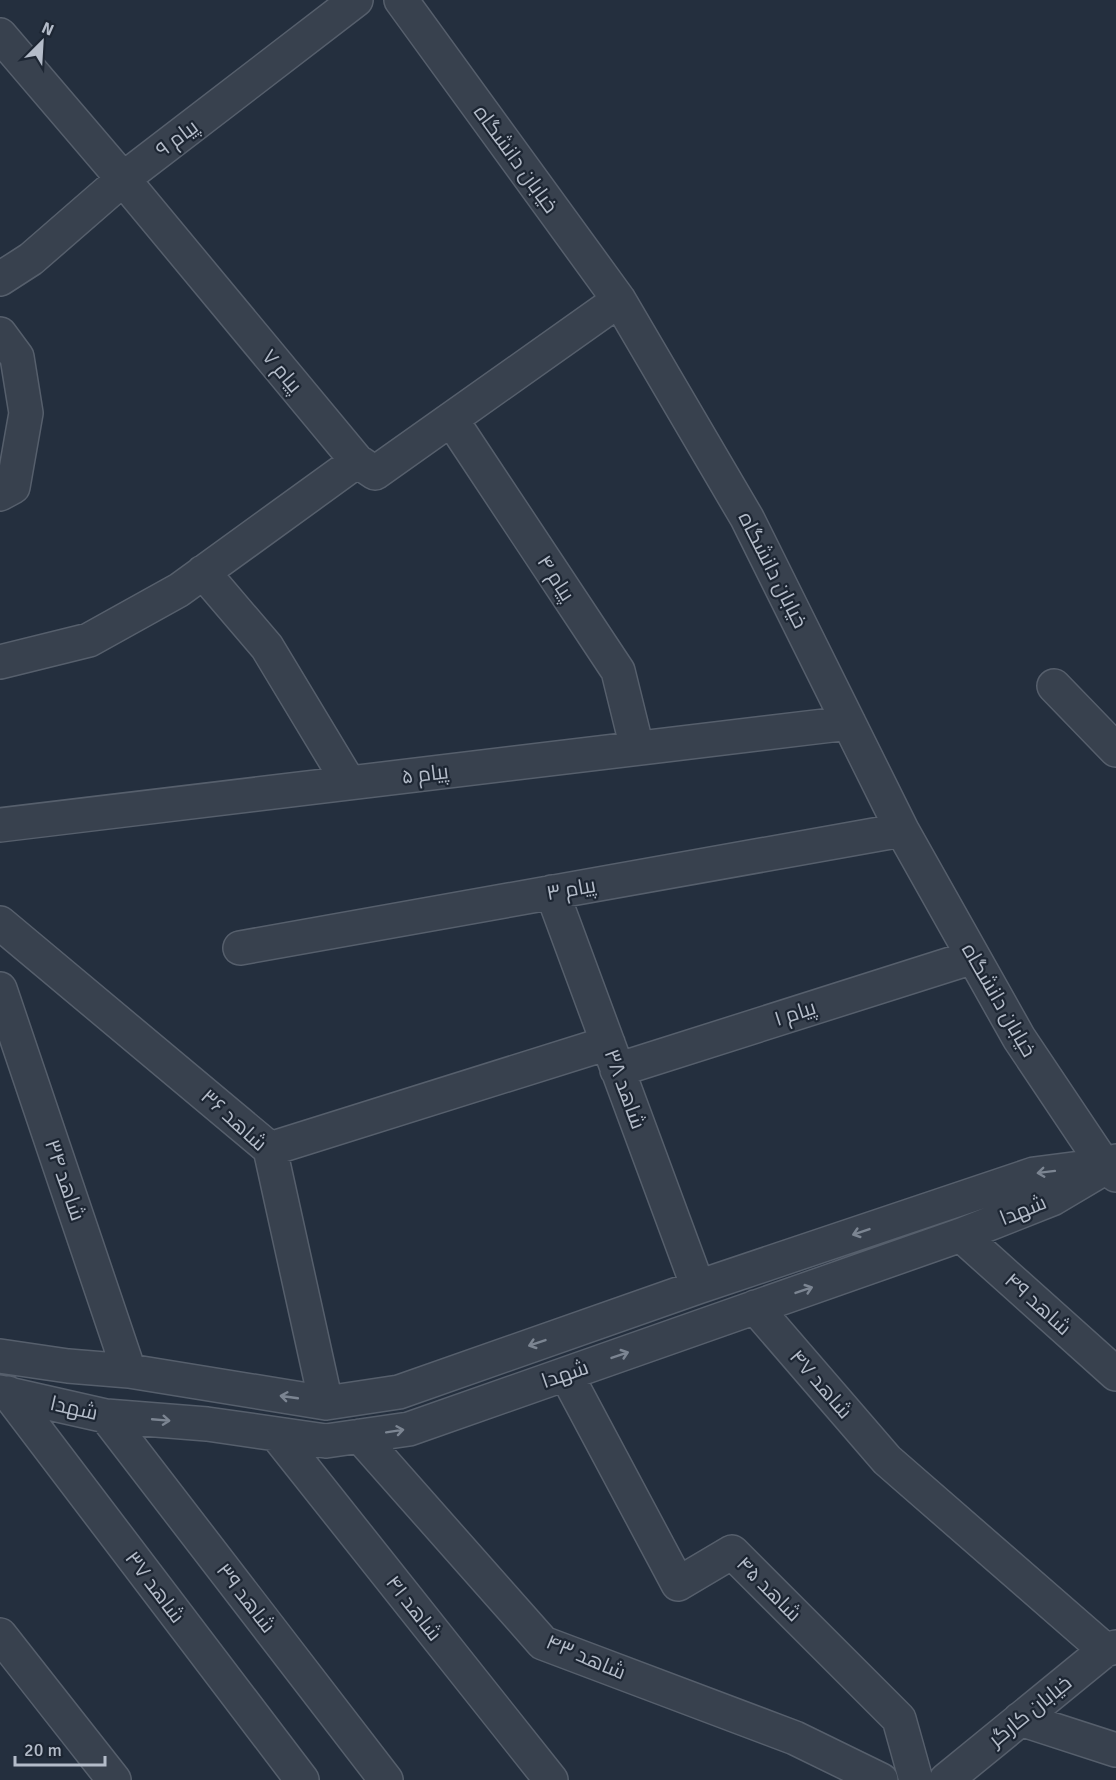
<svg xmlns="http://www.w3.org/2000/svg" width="1116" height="1780" viewBox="0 0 1116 1780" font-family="Signika,Cairo,sans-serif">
<rect width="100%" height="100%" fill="#242f3e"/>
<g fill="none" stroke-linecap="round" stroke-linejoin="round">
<g stroke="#565f6c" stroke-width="36">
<path id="minor" d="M401,0l218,300 128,218 155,312 117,208 85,127 12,10
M0,35l123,144 234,282 18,12 244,-173
M0,279l31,-20 92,-80 233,-179
M0,334l17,23 9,56 -13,74 -13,7
M451,419l167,252 19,77
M203,572l64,75 82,136
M0,662l89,-22 90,-50 178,-129
M1054,686l62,64
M0,825l849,-102
M552,892l146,395
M0,923l270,226 56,254
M240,948l662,-118
M0,989l129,382
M617,1070l356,-113
M270,1149l338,-106
M961,1235l155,139
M755,1307l132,153 218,190
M0,1356l68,10 61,5 197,32 73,-11 299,-105 336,-113 62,-8
M566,1374l112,210 54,-32 167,167 17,61
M0,1392l106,24 101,8 119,17 83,-12 552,-194 91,-36 64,-38
M8,1393l294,387
M106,1416l280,364
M277,1435l274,345
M360,1436l183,207 252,95 86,42
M0,1635l114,145
M1020,1719l96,31
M946,1780l159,-130 11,-3"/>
</g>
<use href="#minor" stroke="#38414e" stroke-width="33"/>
</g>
<defs><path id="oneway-shaft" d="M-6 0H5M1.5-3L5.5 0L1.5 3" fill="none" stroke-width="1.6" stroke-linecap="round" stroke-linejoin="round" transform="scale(1.5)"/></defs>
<g stroke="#7c8592">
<use href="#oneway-shaft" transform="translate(1046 1172) rotate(173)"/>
<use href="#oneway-shaft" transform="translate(861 1232) rotate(161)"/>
<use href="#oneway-shaft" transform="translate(804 1290) rotate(-19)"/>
<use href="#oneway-shaft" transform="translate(537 1343) rotate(161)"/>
<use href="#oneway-shaft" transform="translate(620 1355) rotate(-19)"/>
<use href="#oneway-shaft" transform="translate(289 1397) rotate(-172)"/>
<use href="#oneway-shaft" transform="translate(161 1420) rotate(5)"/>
<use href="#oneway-shaft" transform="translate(395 1431) rotate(-9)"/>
</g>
<g text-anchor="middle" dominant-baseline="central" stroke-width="4.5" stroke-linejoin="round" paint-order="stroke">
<g font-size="21" fill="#b4bcc9" stroke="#1d2633">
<text transform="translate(177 138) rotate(-37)">پیام ۹</text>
<text transform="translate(516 159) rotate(54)">خیابان دانشگاه</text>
<text transform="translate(282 371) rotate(50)">پیام ۷</text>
<text transform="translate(773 570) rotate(63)">خیابان دانشگاه</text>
<text transform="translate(556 578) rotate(57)">پیام ۴</text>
<text transform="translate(425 774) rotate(-7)">پیام ۵</text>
<text transform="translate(571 889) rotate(-10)">پیام ۳</text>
<text transform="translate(999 1000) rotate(60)">خیابان دانشگاه</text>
<text transform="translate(795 1013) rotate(-18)">پیام ۱</text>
<text transform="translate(625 1089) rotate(70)">شاهد ۳۸</text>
<text transform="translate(234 1120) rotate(42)">شاهد ۳۶</text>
<text transform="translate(65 1180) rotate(71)">شاهد ۳۴</text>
<text transform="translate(1023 1210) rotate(-22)">شهدا</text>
<text transform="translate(1038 1304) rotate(42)">شاهد ۴۹</text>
<text transform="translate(565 1374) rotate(-19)">شهدا</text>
<text transform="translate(821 1384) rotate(49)">شاهد ۴۷</text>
<text transform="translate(74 1408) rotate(13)">شهدا</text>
<text transform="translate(155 1587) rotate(53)">شاهد ۳۷</text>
<text transform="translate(769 1589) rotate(45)">شاهد ۴۵</text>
<text transform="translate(246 1598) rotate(52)">شاهد ۳۹</text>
<text transform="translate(414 1608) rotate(52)">شاهد ۴۱</text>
<text transform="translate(586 1657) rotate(23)">شاهد ۴۳</text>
<text transform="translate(1030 1711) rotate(-39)">خیابان کارگر</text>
</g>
</g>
<g transform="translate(42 42) rotate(24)" stroke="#1d2633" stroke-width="4.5" paint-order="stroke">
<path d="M0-4.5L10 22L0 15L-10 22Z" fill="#b4bcc9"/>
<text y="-9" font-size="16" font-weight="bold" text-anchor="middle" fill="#b4bcc9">N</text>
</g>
<path d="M15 1756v9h90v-9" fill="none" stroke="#b4bcc9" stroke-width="3"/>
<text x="24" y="1756" font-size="18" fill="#b4bcc9" stroke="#1d2633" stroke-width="4.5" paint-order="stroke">20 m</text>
</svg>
